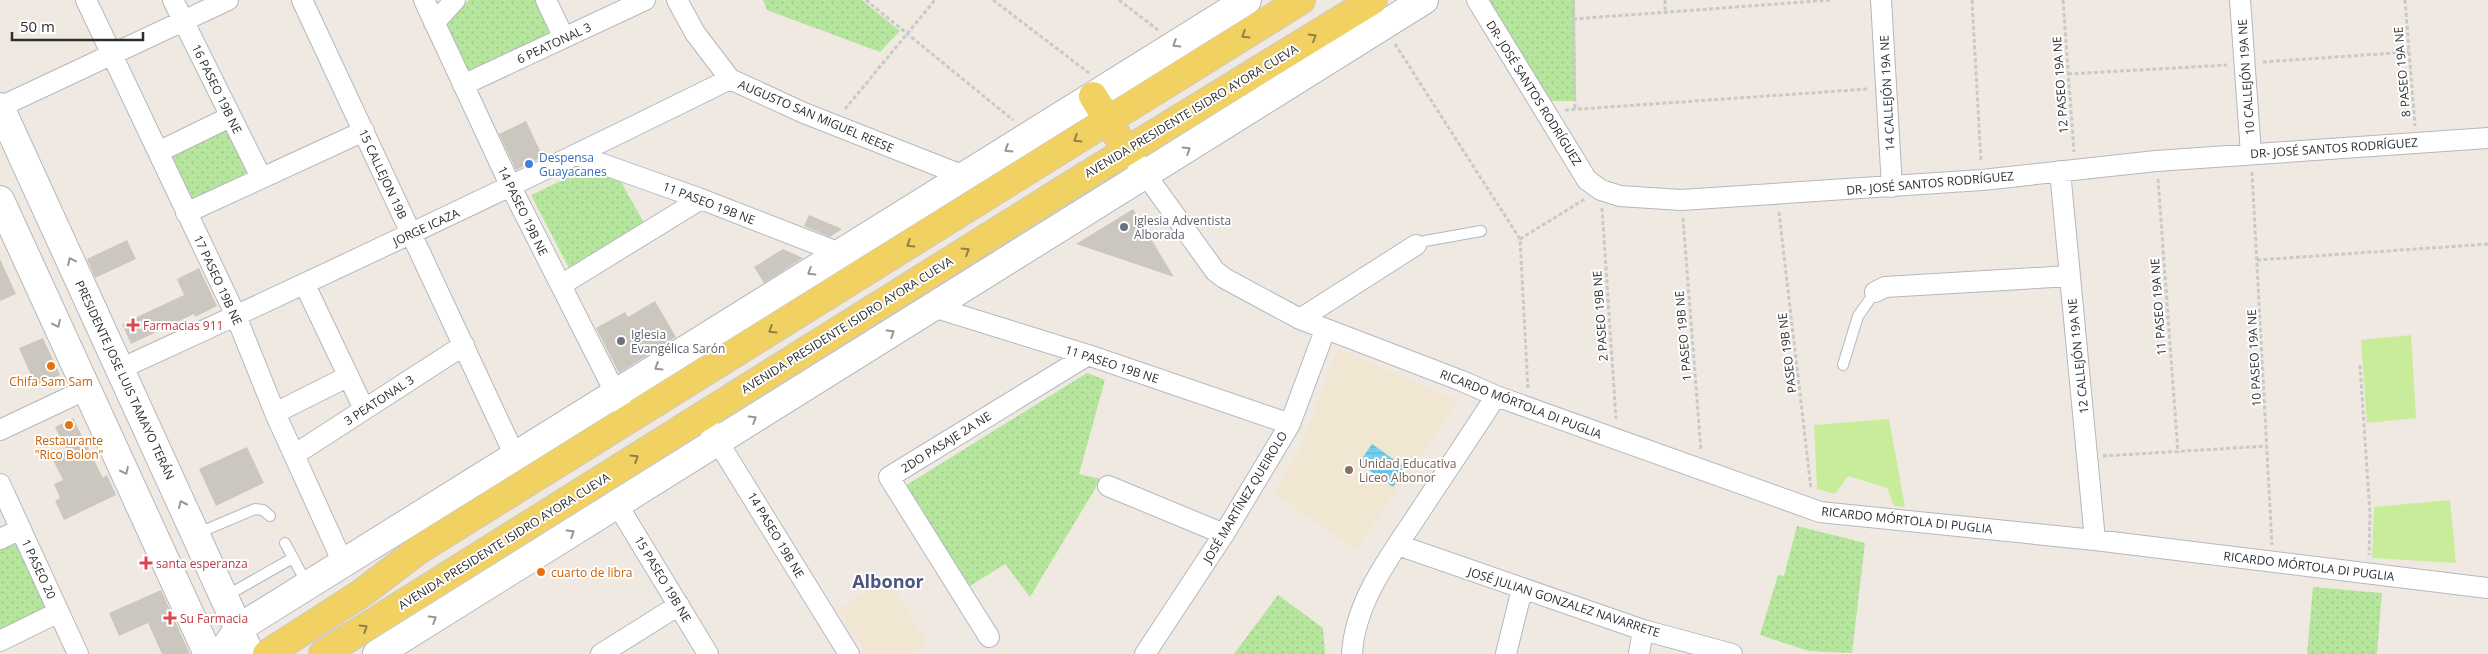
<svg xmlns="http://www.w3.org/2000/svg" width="2488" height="654" viewBox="0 0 2488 654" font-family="'Open Sans',sans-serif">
<defs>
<pattern id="park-dots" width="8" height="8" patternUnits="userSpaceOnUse" patternTransform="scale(1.25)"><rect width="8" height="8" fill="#b6e59e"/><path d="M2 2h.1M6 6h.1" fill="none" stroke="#9dc588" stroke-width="1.8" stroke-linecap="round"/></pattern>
<pattern id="water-rules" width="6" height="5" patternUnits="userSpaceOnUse" patternTransform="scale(1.25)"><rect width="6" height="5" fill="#75cff0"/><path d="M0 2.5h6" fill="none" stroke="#66b2ce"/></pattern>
</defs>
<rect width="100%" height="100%" fill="#efe9e1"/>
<path fill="#f0e6d1" d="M1338,349l120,52 -102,148 -81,-55 26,-47z
M886,578l42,65 -16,11h-46l-28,-44z"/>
<path fill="url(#park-dots)" d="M469,0h66l16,37 -81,41 -24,-54z
M763,0h99l38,31 -20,21 -113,-42z
M1487,0h88l1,101h-29z
M230,117l31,60 -75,36 -28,-61z
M584,170l37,12 23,41 -75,45 -38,-73z
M1087,373l18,7 -26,94 22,5 -71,118 -25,-33 -35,22 -65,-100z
M1797,526l68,17 -13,110 -43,-2 -49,-16 18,-60 6,1z
M21,529l38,83 -59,29v-102z
M2313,587l69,6 -5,61h-70z
M1278,595l45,33 2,26h-91z"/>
<path fill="#c9ec9a" d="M2411,335l5,83 -49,5 -6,-83z
M1889,419l16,88 -11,-1 -7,-18 -39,-12 -13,18 -18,-5 -3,-64z
M2450,500l6,63 -84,-5 2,-51z"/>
<path fill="url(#water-rules)" d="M1372,444l34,24 -13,19 -34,-24z"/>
<path fill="#cbc7bf" d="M526,121l17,36 -27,13 -17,-36z
M1133,209l41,68 -98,-33z
M809,215l33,14 -12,8 -26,-11z
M127,240l9,19 -41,19 -8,-19z
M783,249l20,9 -39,25 -10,-16z
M0,259l16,35 -16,7z
M199,268l18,38 -22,11 -1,-3 -63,30 -9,-20 62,-29 -7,-16z
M655,301l21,36 -57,36 -23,-45 29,-16 3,5z
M43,338l17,37 -24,11 -17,-38z
M73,418l30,60 4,-3 9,20 -52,25 -9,-19 5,-3 -6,-14 9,-4 -11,-22 15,-7 -12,-24z
M247,447l17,36 -48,23 -17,-37z
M161,590l10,22 19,42h-28l-14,-31 -29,13 -10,-23z"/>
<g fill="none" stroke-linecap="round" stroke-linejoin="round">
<g stroke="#b4b7c1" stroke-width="12">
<path id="service" d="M1416,245l9,-4 56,-10
M1843,365l15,-49 17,-24
M196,534l59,-25 8,1 7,6
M285,543l22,41
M226,596l67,-38"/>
</g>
<g stroke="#b4b7c1" stroke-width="22">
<path id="minor" d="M86,0l150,316 39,97 68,150
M173,0l88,177
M302,0l213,456
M424,0l87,187 111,219
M546,0l18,38
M677,0l18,33 35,46 74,34 160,63
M1477,0l110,180 14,10 19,6 61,4 301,-20 174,-19 332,-23
M1881,0l11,187
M2240,0l11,154
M434,23l21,-23
M463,85l182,-85
M0,107l228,-107
M1128,150l87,121 9,7 76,41 162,62 34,15 324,116 275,28 393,48
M158,152l72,-35
M577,155l124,44 139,54
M2060,171l35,369
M186,213l178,-82
M305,285l59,124
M561,285l140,-86
M1875,292l10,-5 185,-11
M933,307l155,48 202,69
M1300,319l116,-74
M120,369c205,-94 408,-190 610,-290
M275,413l72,-36
M702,416l147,238
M0,430l87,-41
M294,455l170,-110
M0,484l78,170
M1108,486l116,48
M617,504l91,150
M0,539l21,-10
M1398,545l245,85 89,24
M989,637l-100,-160 199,-122
M0,641l59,-29
M601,654l78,-49
M1145,654l79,-120 66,-110 35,-94
M1352,654c3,-56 43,-104 72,-149 24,-36 48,-72 72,-109
M1506,654l16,-65
M1639,654l4,-24"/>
</g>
<g stroke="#b4b7c1" stroke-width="30">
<path id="secondary" d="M0,107l250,547
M0,200l208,454
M221,654l18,-26 1008,-628
M377,654l1047,-654"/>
</g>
<g stroke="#c9c9c9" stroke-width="30">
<path id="primary" d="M1093,96l25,41
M267,654l95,-61 55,-42 884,-551
M323,654l745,-467 305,-187"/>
</g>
<path stroke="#c9c9c9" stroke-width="3" stroke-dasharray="4 2.5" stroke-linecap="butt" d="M866,0l147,120
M993,0l96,73
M1119,0l39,30
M1573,0l2,110
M1665,0v10
M1972,0l9,162
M2063,0l11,152
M2405,0l10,126
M1573,19l258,-19
M1395,44l125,195 8,150
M2263,62l146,-10
M2068,74l159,-9
M845,109l90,-109
M1565,110l303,-21
M2252,172l20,373
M2158,179l20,274
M1602,208l14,211
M1779,212l32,277
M1683,218l18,233
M1520,239l65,-40
M2257,260l231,-16
M2360,365l10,149 -1,41
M2103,456l164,-10"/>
<use href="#service" stroke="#fff" stroke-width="10"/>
<use href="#minor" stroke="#fff" stroke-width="20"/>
<use href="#secondary" stroke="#fff" stroke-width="28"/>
<use href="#primary" stroke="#f2d163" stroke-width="28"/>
</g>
<defs><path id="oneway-chevron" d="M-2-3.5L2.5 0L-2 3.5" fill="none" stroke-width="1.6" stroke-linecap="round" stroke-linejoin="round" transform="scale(1.25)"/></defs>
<g stroke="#908048">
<use href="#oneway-chevron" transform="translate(1245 35) rotate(148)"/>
<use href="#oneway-chevron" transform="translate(1313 37) rotate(-31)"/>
<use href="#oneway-chevron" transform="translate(1077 139) rotate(148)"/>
<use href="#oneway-chevron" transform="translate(910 244) rotate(148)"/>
<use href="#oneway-chevron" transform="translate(966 251) rotate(-32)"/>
<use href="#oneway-chevron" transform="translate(772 330) rotate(148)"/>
<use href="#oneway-chevron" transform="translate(635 458) rotate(-32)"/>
<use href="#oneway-chevron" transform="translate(364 628) rotate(-32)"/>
</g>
<g stroke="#969696">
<use href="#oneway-chevron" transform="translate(1176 44) rotate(148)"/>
<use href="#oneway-chevron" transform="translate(1008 149) rotate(148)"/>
<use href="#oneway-chevron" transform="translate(1187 150) rotate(-32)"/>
<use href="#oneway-chevron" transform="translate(71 261) rotate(-115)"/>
<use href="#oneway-chevron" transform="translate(811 272) rotate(148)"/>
<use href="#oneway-chevron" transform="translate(57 324) rotate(65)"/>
<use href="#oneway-chevron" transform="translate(891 333) rotate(-32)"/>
<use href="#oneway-chevron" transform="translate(658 367) rotate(148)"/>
<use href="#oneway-chevron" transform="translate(753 419) rotate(-32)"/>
<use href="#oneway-chevron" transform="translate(125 471) rotate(65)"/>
<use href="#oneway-chevron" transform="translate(182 504) rotate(-114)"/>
<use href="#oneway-chevron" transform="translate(571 533) rotate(-32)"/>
<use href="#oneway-chevron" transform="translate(433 619) rotate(-32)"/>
</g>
<circle fill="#3f7fe0" stroke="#fff" stroke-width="2" cx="529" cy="164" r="5"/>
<g fill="#6b7280" stroke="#fff" stroke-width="2">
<circle cx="1124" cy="227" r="5"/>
<circle cx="621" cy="341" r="5"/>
</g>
<g fill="#e0444e" stroke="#fff" stroke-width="2">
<path d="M130.5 317.5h5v5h5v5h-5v5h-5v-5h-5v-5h5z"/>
<path d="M143.5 555.5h5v5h5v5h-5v5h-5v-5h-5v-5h5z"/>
<path d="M167.5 610.5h5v5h5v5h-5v5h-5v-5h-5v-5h5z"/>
</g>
<g fill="#e8710a" stroke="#fff" stroke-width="2">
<circle cx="51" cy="366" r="5"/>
<circle cx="69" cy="425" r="5"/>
<circle cx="541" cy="572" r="5"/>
</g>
<circle fill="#8d6e63" stroke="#fff" stroke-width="2" cx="1349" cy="470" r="5"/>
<g text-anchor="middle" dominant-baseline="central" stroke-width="4" stroke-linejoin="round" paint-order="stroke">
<g font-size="12" fill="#2e2e2e" stroke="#fff">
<text transform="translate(554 43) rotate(-25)">6 PEATONAL 3</text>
<text transform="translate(2402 72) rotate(-95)">8 PASEO 19A NE</text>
<text transform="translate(2246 77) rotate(-94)">10 CALLEJÓN 19A NE</text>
<text transform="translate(2060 85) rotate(-94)">12 PASEO 19A NE</text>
<text transform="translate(217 89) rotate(64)">16 PASEO 19B NE</text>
<text transform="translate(1534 93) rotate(58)">DR- JOSÉ SANTOS RODRÍGUEZ</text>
<text transform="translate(1887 93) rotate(-93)">14 CALLEJÓN 19A NE</text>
<text transform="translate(1191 111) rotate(-31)">AVENIDA PRESIDENTE ISIDRO AYORA CUEVA</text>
<text transform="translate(816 116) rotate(23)">AUGUSTO SAN MIGUEL REESE</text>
<text transform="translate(2334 148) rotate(-4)">DR- JOSÉ SANTOS RODRÍGUEZ</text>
<text transform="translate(383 174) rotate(65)">15 CALLEJON 19B</text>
<text transform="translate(1930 183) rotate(-5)">DR- JOSÉ SANTOS RODRÍGUEZ</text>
<text transform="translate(709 203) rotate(21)">11 PASEO 19B NE</text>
<text transform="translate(523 211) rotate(64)">14 PASEO 19B NE</text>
<text transform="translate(426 227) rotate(-25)">JORGE ICAZA</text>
<text transform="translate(218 280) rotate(65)">17 PASEO 19B NE</text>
<text transform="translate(2158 307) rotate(-94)">11 PASEO 19A NE</text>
<text transform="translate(1600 316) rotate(-94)">2 PASEO 19B NE</text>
<text transform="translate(847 325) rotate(-32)">AVENIDA PRESIDENTE ISIDRO AYORA CUEVA</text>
<text transform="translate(1683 336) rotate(-95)">1 PASEO 19B NE</text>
<text transform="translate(1787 353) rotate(-97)">PASEO 19B NE</text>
<text transform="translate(2078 356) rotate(-96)">12 CALLEJÓN 19A NE</text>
<text transform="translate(2254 358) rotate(-93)">10 PASEO 19A NE</text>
<text transform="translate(1112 364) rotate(18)">11 PASEO 19B NE</text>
<text transform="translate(125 380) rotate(65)">PRESIDENTE JOSE LUIS TAMAYO TERÁN</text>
<text transform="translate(379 400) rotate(-33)">3 PEATONAL 3</text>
<text transform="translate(1521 404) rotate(21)">RICARDO MÓRTOLA DI PUGLIA</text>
<text transform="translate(946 442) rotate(-32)">2DO PASAJE 2A NE</text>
<text transform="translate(1245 497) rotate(-59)">JOSÉ MARTÍNEZ QUEIROLO</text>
<text transform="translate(1907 520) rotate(6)">RICARDO MÓRTOLA DI PUGLIA</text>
<text transform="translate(776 535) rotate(59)">14 PASEO 19B NE</text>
<text transform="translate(504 541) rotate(-32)">AVENIDA PRESIDENTE ISIDRO AYORA CUEVA</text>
<text transform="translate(2309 566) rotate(7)">RICARDO MÓRTOLA DI PUGLIA</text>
<text transform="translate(39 569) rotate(65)">1 PASEO 20</text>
<text transform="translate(663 579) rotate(59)">15 PASEO 19B NE</text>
<text transform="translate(1564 602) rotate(18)">JOSÉ JULIAN GONZALEZ NAVARRETE</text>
</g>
<g font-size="12" fill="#366cbe" stroke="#fff" text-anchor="start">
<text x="539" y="157">Despensa<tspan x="539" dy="14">Guayacanes</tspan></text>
</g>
<g font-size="12" fill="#5b616d" stroke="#fff" text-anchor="start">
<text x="1134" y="220">Iglesia Adventista<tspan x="1134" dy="14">Alborada</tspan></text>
<text x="631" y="334">Iglesia<tspan x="631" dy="14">Evangélica Sarón</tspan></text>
</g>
<g font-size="12" fill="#be3a42" stroke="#fff" text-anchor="start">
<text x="143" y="325">Farmacias 911</text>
<text x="156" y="563">santa esperanza</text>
<text x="180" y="618">Su Farmacia</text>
</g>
<g font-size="12" fill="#c56008" stroke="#fff">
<text x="51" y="381">Chifa Sam Sam</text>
<text x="69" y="440">Restaurante<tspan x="69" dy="14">"Rico Bolon"</tspan></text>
<text x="551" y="572" text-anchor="start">cuarto de libra</text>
</g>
<g font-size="12" fill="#785e54" stroke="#fff" text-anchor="start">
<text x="1359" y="463">Unidad Educativa<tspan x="1359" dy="14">Liceo Albonor</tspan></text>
</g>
<g font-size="18" font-weight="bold" fill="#4d5680" stroke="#fff">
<text x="888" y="581">Albonor</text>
</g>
</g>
<path d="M12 32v8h131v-8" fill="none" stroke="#2e2e2e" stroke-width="2.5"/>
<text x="20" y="32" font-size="15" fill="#2e2e2e" stroke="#ffffff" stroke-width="4" paint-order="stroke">50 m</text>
</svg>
